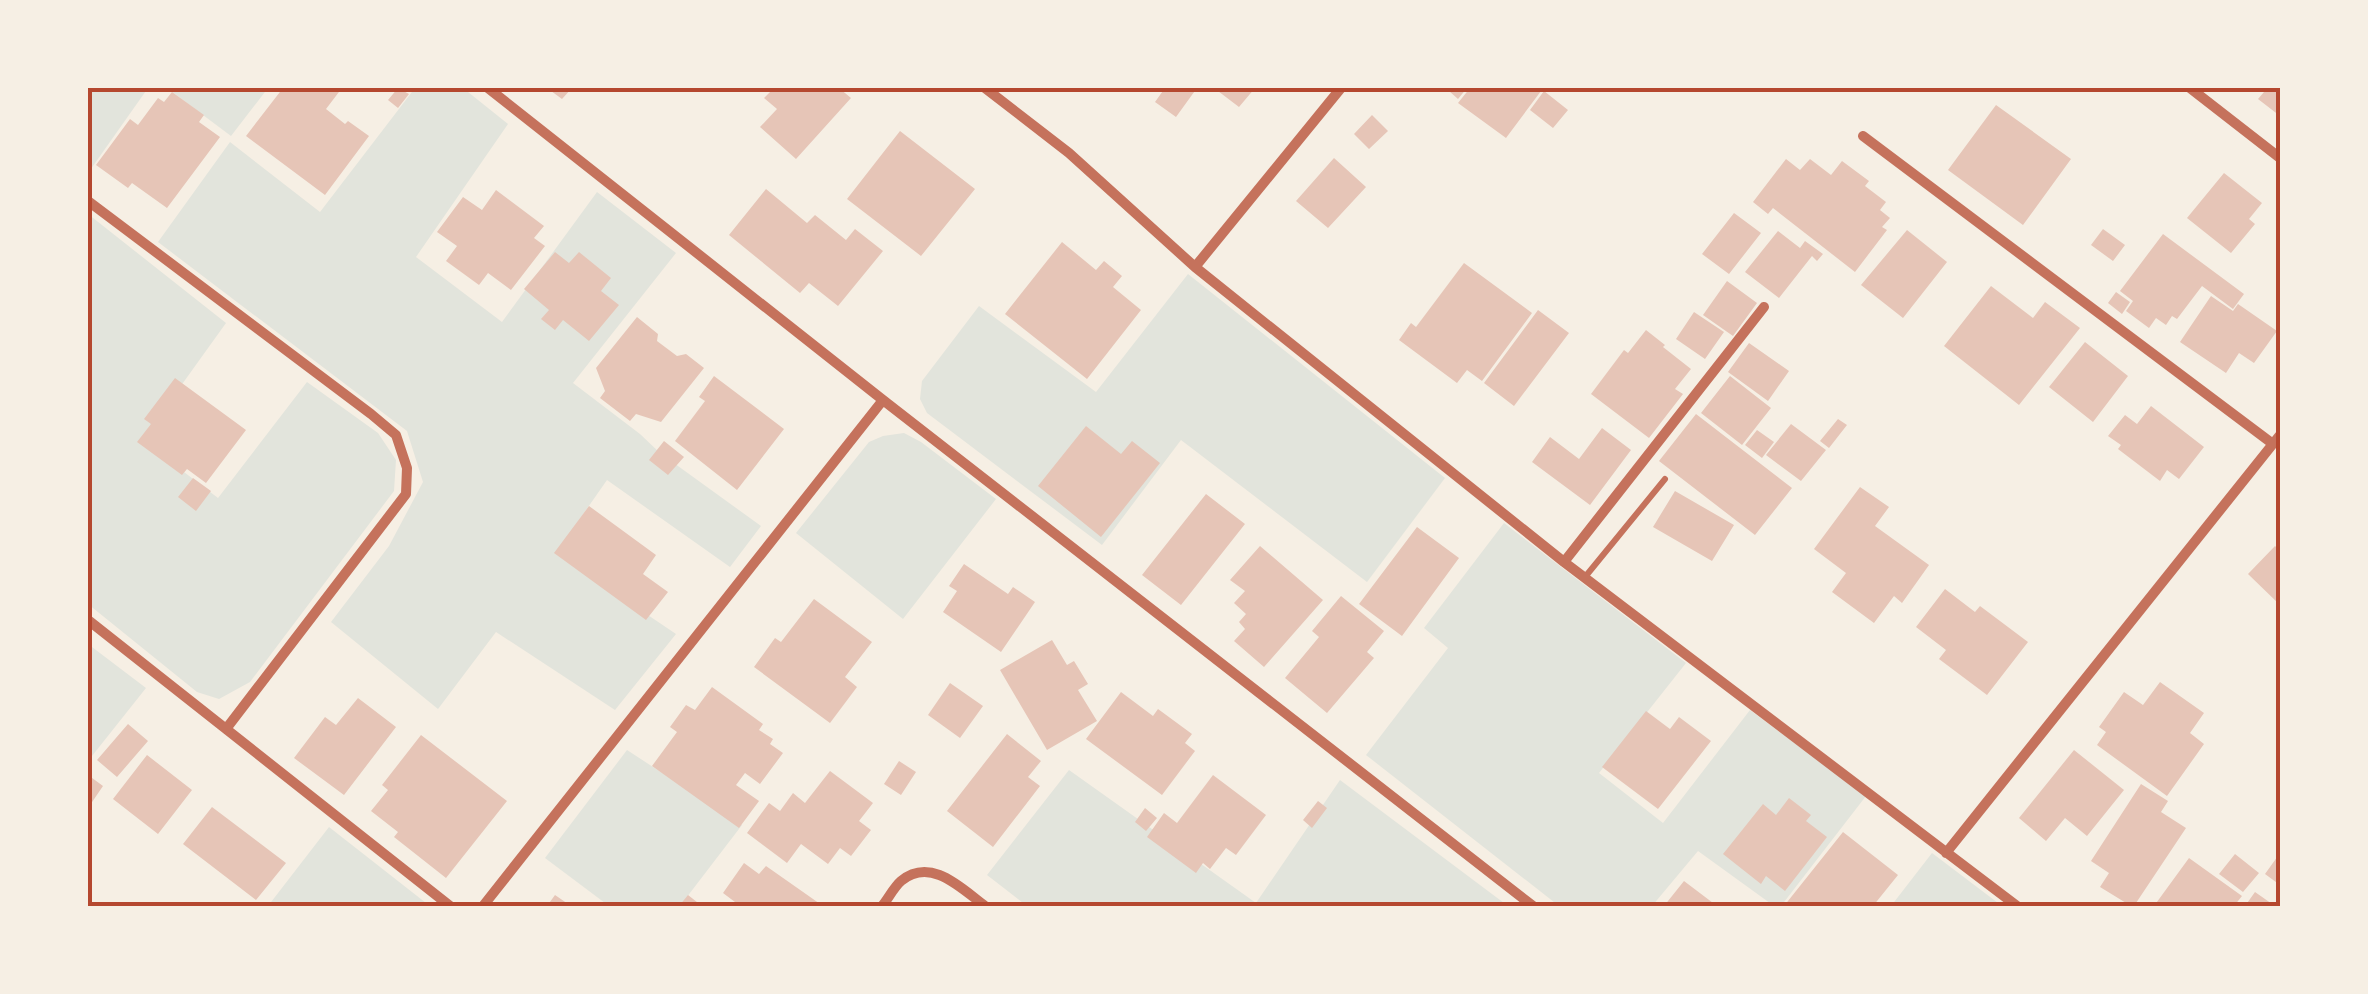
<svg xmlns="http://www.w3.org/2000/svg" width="2368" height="994" viewBox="0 0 2368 994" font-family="'Times New Roman',serif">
<rect width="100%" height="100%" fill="#f6efe4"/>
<path fill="#e2e4dc" d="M88,88h60l-60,85z
M167,88h101l-37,48z
M415,88h48l45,36 -92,133 86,65 95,-130 79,61 -103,130 67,51 20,19 101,73 -31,41 -123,-87 -51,73 120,81 -61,76 -119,-78 -58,77 -107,-87 58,-76 34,-64 -16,-51 -249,-189 72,-100 90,70z
M88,214l138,109 -84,117 76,58 89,-116 71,51 18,27 -2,31 -144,191 -31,17 -22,-7 -109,-88z
M1188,274l257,204 -78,104 -186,-142 -79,105 -175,-132 -7,-14 2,-18 57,-75 117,86z
M904,433l17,9 75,57 -93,120 -107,-86 73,-91 14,-6z
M1504,523l182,140 -87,110 64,50 87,-113 116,86 -85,110h-7l-76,-55 -46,55h-93l-193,-151 82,-107 -24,-20z
M88,644l58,44 -58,73z
M627,750l115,75 -62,81h-71l-64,-48z
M1069,770l187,133 84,-123 168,126h-481l-40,-31z
M329,827l97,76 2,3h-160z
M1932,853l70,53h-111z"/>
<path fill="#e6c5b7" d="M283,88h59l-16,21 19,15 3,-3 21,15 -44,59 -79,-59z
M398,88l11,6 -11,14 -10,-8z
M547,88h25l-10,11z
M774,88h65l12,10 -55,61 -36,-32 17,-18 -13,-11z
M1165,88h32l-21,29 -21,-15z
M1214,88h41l-16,19z
M1452,88h15l-9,11 -9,-8z
M1470,88h66l5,3 -35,47 -48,-35z
M2257,88h23v28l-22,-17 6,-7z
M1544,91l24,19 -15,18 -23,-18z
M172,92l32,23 -5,7 21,15 -53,71 -35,-25 -4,5 -32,-23 34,-46 8,6 20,-27 6,4z
M1996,105l75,54 -48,66 -75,-55z
M1372,115l16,16 -19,18 -15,-15z
M900,131l75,58 -54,67 -74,-57z
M1334,158l32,29 -38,41 -32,-27z
M1786,159l14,11 10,-11 21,16 11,-14 27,20 -4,5 21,16 -6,8 10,8 -8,9 5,3 -32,42 -82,-64 -5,6 -15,-12z
M2224,173l38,30 -13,16 6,5 -24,29 -44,-35z
M766,189l41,34 8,-8 31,25 9,-11 28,22 -45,55 -29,-23 -9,10 -71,-58z
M496,190l48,36 -10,12 11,8 -34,44 -23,-17 -9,12 -33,-24 11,-15 -20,-14 26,-35 19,13z
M1734,213l27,20 -32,41 -27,-20z
M2103,229l22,16 -12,16 -22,-16z
M1907,230l40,32 -44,56 -42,-33z
M1778,231l22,17 5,-7 18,13 -6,7 -5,-5 -33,42 -34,-26z
M2163,234l81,60 -11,15 -31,-23 -25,33 -5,-3 -6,9 -10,-7 -7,10 -23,-17 7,-10 -13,-10z
M1062,242l34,28 8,-9 18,15 -9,11 28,23 -54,69 -82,-65z
M555,252l14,11 10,-11 32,26 -10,13 18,14 -30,36 -26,-21 -8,10 -14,-11 8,-9 -25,-21z
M1464,263l68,50 -50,68 -15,-11 -10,13 -58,-43 12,-17 5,4z
M1727,281l30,22 -24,33 -30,-21z
M1991,286l42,32 12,-16 35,26 -61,77 -75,-59z
M2116,292l14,10 -8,12 -14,-11z
M2211,296l22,15 5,-7 39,27 -23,32 -15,-10 -13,20 -46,-31z
M1538,310l31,23 -55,73 -30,-23z
M1694,312l30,20 -19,27 -29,-20z
M637,317l21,17 -1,7 20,15 9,-2 18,14 -43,54 -25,-8 -6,7 -30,-23 5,-7 -9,-23z
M1646,330l19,15 -2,2 28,22 -16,20 8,5 -34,44 -58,-44 33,-44 4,3z
M2085,342l43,34 -35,46 -44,-35z
M1749,343l40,28 -21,30 -40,-29z
M714,376l70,53 -47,61 -62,-49 30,-40 -6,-4z
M1730,376l41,32 -29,37 -41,-32z
M175,378l71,52 -40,53 -19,-14 -5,6 -45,-33 14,-18 -7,-5z
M2151,406l53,41 -25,32 -12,-9 -7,11 -42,-32 3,-4 -13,-9 17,-21 12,9z
M1696,414l96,74 -37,47 -96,-74z
M1838,419l9,6 -18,23 -9,-7z
M1791,424l35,26 -25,31 -35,-26z
M1086,426l35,28 11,-13 28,22 -59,74 -63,-51z
M1602,428l29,22 -41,55 -58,-43 18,-25 29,22z
M1757,430l17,12 -12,16 -17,-13z
M664,441l20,16 -16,18 -19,-15z
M193,478l18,13 -15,20 -18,-14z
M1860,487l29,20 -14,19 54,39 -27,38 -8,-7 -20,27 -42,-31 14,-19 -32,-24z
M1675,491l59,34 -22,36 -59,-34z
M1206,494l39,30 -64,81 -39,-30z
M589,506l67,49 -13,19 25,18 -22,28 -92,-67z
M1417,527l42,31 -57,78 -43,-32z
M1260,546l63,54 -59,67 -30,-26 11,-12 -6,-7 7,-8 -12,-11 11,-12 -15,-11z
M2275,546l5,5v54l-32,-31z
M964,564l44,30 5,-7 22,15 -34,50 -58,-40 14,-21 -8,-5z
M1945,589l30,23 5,-6 48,36 -41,53 -48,-36 7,-9 -30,-23z
M1341,596l43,35 -17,21 7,6 -47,55 -42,-35 34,-41 -7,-6z
M814,599l58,43 -27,35 12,10 -27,36 -76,-56 21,-29 6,4z
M1052,640l15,25 7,-4 14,23 -10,6 19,31 -50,29 -47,-80z
M2160,682l44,31 -14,20 14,11 -37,52 -70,-51 9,-13 -7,-5 25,-35 19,13z
M950,683l33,23 -23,32 -32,-23z
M712,687l51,37 -4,6 14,9 -3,5 13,9 -23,31 -15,-11 -9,12 23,16 -20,27 -87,-62 25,-34 -7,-5 16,-22 9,5z
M1121,692l32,24 5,-7 34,25 -7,9 10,8 -33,44 -76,-56z
M358,698l38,29 -52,68 -50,-37 31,-41 11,8z
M1646,711l24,18 9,-12 32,24 -53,68 -56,-42z
M128,724l20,17 -31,36 -20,-17z
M1007,734l34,27 -13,16 12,9 -47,61 -46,-36z
M421,735l86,66 -61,77 -52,-41 4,-5 -27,-21 17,-21 -6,-5z
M2074,750l50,40 -37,46 -22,-18 -19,23 -27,-23z
M147,755l45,35 -34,44 -45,-35z
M899,761l17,11 -15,23 -17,-11z
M830,771l43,32 -14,18 12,9 -20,26 -11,-8 -12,16 -27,-20 -14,19 -40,-30 22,-30 11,8 13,-18 12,10z
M88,775l15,11 -15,22z
M1213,775l53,40 -30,40 -10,-7 -16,21 -7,-6 -7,10 -49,-36 17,-24 13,10z
M2141,784l27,17 -7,11 25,16 -52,78h-3l-31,-19 9,-14 -18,-12z
M1789,798l22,17 -5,6 21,16 -42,54 -19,-15 -5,8 -38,-30 40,-50 13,11z
M1318,801l9,7 -15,20 -9,-8z
M212,807l74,56 -30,37 -73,-56z
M1145,808l12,10 -11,13 -11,-9z
M1843,832l55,43 -25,31h-89z
M2280,853v32l-15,-11z
M2235,854l24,19 -16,19 -24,-18z
M2189,858l53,38 -8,10h-80z
M744,863l15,11 7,-8 57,40h-91l3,-4 -12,-9z
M1684,881l33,25h-53z
M2255,892l20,14h-30z
M555,895l16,11h-24z
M688,895l14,11h-23z"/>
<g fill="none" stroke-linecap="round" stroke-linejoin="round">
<path stroke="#c5725c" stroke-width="6" d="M1585,577l80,-98"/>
<path stroke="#c5725c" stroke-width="10" d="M488,88l395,312 650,506
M985,88l84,65 126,114 369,295 453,344
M2190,88l90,70
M1863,136l410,308
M88,201l283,213 25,21 11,33 -1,26 -180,235
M1195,267l146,-179
M1564,562l200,-255
M88,620l362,286
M1946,853l334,-418
M483,906l400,-506
M882,906c6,-7 12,-19 19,-25 30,-25 61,8 84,25"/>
</g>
<rect width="2368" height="994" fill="none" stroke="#f6efe4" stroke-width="180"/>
<rect x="90" y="90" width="2188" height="814" fill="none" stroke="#b5482f" stroke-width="4"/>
</svg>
